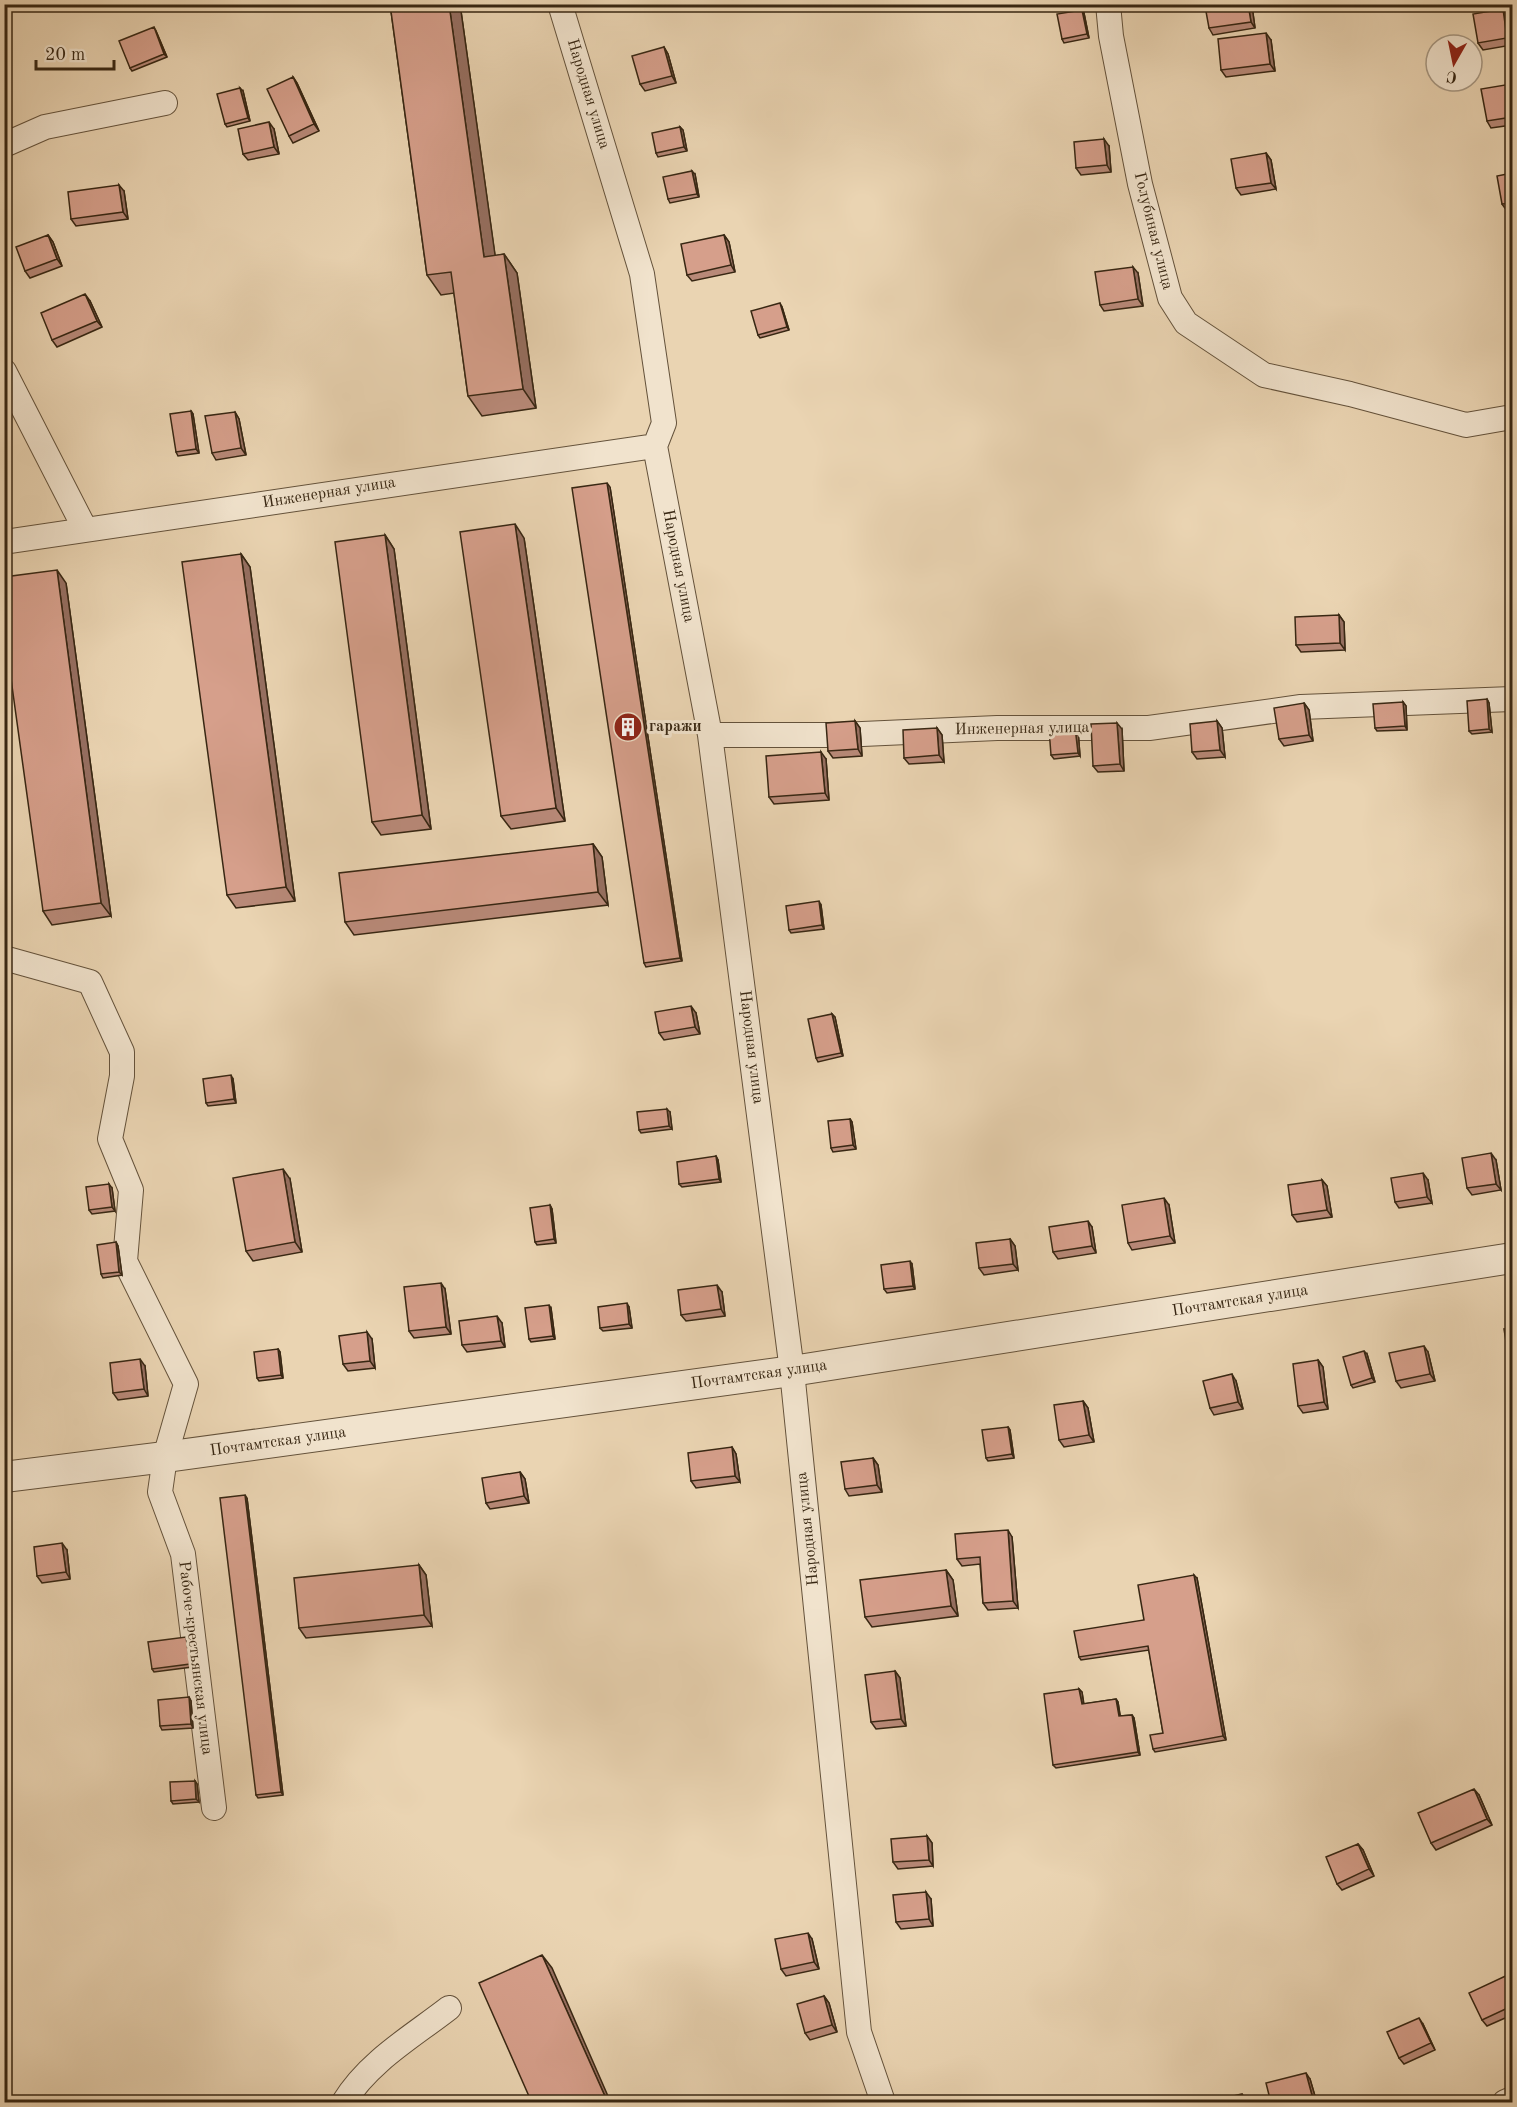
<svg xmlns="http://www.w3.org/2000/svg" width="1517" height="2107" viewBox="0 0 1517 2107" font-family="'Old Standard TT',serif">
<rect width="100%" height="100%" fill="#ead4b2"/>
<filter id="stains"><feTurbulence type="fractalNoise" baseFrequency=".00333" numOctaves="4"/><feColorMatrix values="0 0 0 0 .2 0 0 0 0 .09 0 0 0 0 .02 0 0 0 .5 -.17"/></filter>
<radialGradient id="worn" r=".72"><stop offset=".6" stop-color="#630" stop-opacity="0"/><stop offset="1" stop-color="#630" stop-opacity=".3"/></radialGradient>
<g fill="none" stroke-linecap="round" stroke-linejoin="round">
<g stroke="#64523b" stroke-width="26">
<path id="minor" d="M560,4l82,270 22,149 -9,23 55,289 82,636 67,661 24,70
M1108,4l3,32 29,148 30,114 16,25 78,52 86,19 116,31 46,-8
M4,145l41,-18 120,-24
M4,371l81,158
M4,542l651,-96
M710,735h130l157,-7h152l152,-21 211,-8
M4,958l86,24 32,70v24l-12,63 21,51 -6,71 61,123 -21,73 -5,35 23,62 31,254
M344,2102c24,-40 69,-66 105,-94
M1505,2102l7,-3"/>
</g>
<g stroke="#64523b" stroke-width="32">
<path id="tertiary" d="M4,1477l161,-20 627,-86 720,-113"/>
</g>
<use href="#minor" stroke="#f1e3cd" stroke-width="24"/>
<use href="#tertiary" stroke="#f1e3cd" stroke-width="30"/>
</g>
<path fill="#b88978" stroke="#382713" stroke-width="1.5" d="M273,4h33l-31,3z
M390,4h70l35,252 9,-2 13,19 19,135 -54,8 -14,-20 -14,-103 -13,2 -14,-20z
M1215,4h36l1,2 3,22 -42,7 -4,-7z
M1082,10l2,3 5,25 -25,5 -2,-4z
M1507,16l5,29 -29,5 -5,-7z
M156,31l11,26 -35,14 -2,-3z
M1271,40l4,31 -49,6 -5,-7z
M664,47l4,7 8,29 -31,8 -5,-7z
M293,77l4,6 22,48 -26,12 -4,-7z
M1512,85v40l-21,3 -4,-7z
M243,91l7,30 -23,6 -2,-3z
M680,127l3,3 4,21 -29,6 -2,-4z
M274,129l5,25 -31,6 -5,-6z
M1109,146l2,26 -30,3 -5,-7z
M1266,153l5,7 5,29 -35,6 -5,-7z
M1512,173v37l-5,1 -5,-7z
M695,174l4,23 -29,6 -2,-4z
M124,191l4,28 -52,7 -5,-7z
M48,235l5,7 9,24 -32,12 -5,-7z
M724,235l5,7 6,30 -43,9 -5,-6z
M1138,273l5,33 -39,5 -4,-6z
M90,301l12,26 -45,20 -5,-7z
M782,307l7,23 -29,8 -2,-3z
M191,411l2,3 6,39 -21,3 -2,-4z
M235,412l4,7 7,36 -30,5 -4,-7z
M610,487l72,474 -36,6 -2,-4z
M385,535l9,14 37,280 -50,6 -9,-13z
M524,538l41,283 -54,8 -10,-13z
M241,554l9,13 45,334 -59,7 -9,-13z
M66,583l45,333 -59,9 -9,-14z
M1339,615l5,7 1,28 -44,2 -5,-7z
M1487,699l2,4 3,29 -20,2 -3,-3z
M1403,702l3,4 1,24 -30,1 -2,-3z
M1304,703l5,7 4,31 -29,5 -5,-7z
M855,721l5,7 2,28 -29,2 -5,-7z
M1217,721l5,7 3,29 -28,2 -5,-7z
M1075,727l3,3 2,26 -26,3 -3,-4z
M937,728l5,7 2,27 -35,2 -5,-6z
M1122,729l2,42 -26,1 -5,-6z
M826,759l3,41 -55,4 -5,-7z
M593,844l9,13 6,48 -254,30 -9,-13z
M821,905l3,24 -33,4 -2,-3z
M696,1013l4,21 -36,6 -5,-7z
M832,1014l3,3 8,39 -25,6 -2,-4z
M233,1079l3,24 -28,3 -2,-3z
M670,1112l2,17 -31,4 -2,-3z
M850,1119l2,3 4,27 -23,3 -2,-4z
M716,1156l2,4 3,22 -39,5 -3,-3z
M1496,1160l5,30 -29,5 -5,-7z
M290,1179l12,73 -49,9 -7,-10z
M1322,1180l5,6 5,31 -35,5 -5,-7z
M1428,1180l4,23 -33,5 -4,-6z
M112,1188l3,23 -23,3 -3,-4z
M550,1205l2,4 4,34 -19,2 -2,-3z
M1169,1205l6,38 -43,7 -4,-7z
M1092,1227l4,26 -38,6 -5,-7z
M1010,1239l5,7 3,24 -34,5 -5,-7z
M116,1242l2,4 4,29 -19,3 -2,-4z
M912,1264l3,25 -28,4 -3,-4z
M445,1289l6,45 -37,4 -5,-7z
M722,1292l3,24 -39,5 -5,-6z
M629,1307l3,21 -29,3 -3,-3z
M551,1308l4,31 -24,3 -2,-3z
M502,1323l3,24 -38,5 -5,-7z
M1512,1328v23l-2,1 -3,-4z
M372,1339l3,29 -27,3 -5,-7z
M278,1349l2,3 3,26 -24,3 -2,-3z
M1428,1352l7,29 -34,7 -5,-7z
M1367,1354l8,28 -22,6 -2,-3z
M1318,1360l5,7 5,42 -25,4 -5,-7z
M145,1366l3,30 -30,4 -5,-7z
M1236,1381l7,28 -29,6 -4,-7z
M1083,1401l5,7 6,34 -30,5 -5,-7z
M1008,1427l2,3 4,28 -26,3 -2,-3z
M732,1447l4,7 4,28 -44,6 -5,-7z
M873,1458l5,7 4,27 -33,4 -4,-7z
M520,1472l5,7 4,24 -39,6 -4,-6z
M247,1498l36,297 -25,3 -2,-3z
M1012,1537l6,71 -30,2 -5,-7 -3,-39 -18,2 -5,-7z
M67,1550l3,29 -28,4 -5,-7z
M419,1565l7,10 6,51 -126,12 -7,-10z
M946,1570l7,10 5,36 -86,11 -7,-10z
M1197,1578l29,162 -71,12 -2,-3 10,-16 -14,-83 -68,10 -2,-3 65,-37z
M188,1640l4,27 -38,5 -2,-3z
M895,1671l5,7 6,48 -30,3 -5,-7z
M1079,1689l3,3 2,12 32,-5 2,3 2,14 12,-1 2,3 6,37 -84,13 -3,-3z
M189,1697l2,4 2,27 -31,2 -2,-4z
M195,1781l2,3 2,18 -26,2 -2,-3z
M1479,1795l13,30 -56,25 -5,-7z
M927,1836l5,7 1,23 -35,3 -5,-7z
M1358,1844l5,6 11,26 -32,14 -5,-6z
M931,1899l2,27 -32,3 -5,-7z
M812,1939l7,30 -33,7 -5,-7z
M1512,1973v42l-25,11 -5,-6z
M824,1996l5,7 8,29 -27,8 -5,-7z
M1423,2024l12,26 -31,14 -5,-6z
M1310,2079l7,24h-46z"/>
<path fill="#966f61" stroke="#382713" stroke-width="1.5" d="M449,4h11l38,272 -14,-19z
M1248,4h3l1,2 3,22 -4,-6z
M1503,9l4,7 5,29 -5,-7z
M1082,10l2,3 5,25 -2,-4z
M154,27l2,4 11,26 -3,-3z
M1266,33l5,7 4,31 -5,-7z
M664,47l4,7 8,29 -4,-7z
M293,77l4,6 22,48 -5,-7z
M240,88l3,3 7,30 -2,-3z
M269,122l5,7 5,25 -5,-7z
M680,127l3,3 4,21 -3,-4z
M1104,139l5,7 2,26 -4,-7z
M1266,153l5,7 5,29 -5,-6z
M692,171l3,3 4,23 -2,-3z
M119,185l5,6 4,28 -5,-7z
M48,235l5,7 9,24 -5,-7z
M724,235l5,7 6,30 -4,-7z
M504,254l13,19 19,135 -13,-19z
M1133,267l5,6 5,33 -5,-7z
M85,294l5,7 12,26 -5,-6z
M780,303l2,4 7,23 -2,-3z
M191,411l2,3 6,39 -3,-4z
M235,412l4,7 7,36 -5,-7z
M607,483l3,4 72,474 -2,-3z
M515,524l9,14 41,283 -9,-13z
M385,535l9,14 37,280 -9,-14z
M241,554l9,13 45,334 -9,-14z
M57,570l9,13 45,333 -10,-13z
M1339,615l5,7 1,28 -5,-7z
M1487,699l2,4 3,29 -3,-3z
M1403,702l3,4 1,24 -2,-4z
M1304,703l5,7 4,31 -4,-6z
M855,721l5,7 2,28 -4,-7z
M1217,721l5,7 3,29 -5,-7z
M1117,723l5,6 2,42 -4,-7z
M1075,727l3,3 2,26 -2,-3z
M937,728l5,7 2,27 -5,-7z
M821,752l5,7 3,41 -4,-7z
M593,844l9,13 6,48 -10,-13z
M819,901l2,4 3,24 -2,-4z
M691,1006l5,7 4,21 -5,-7z
M832,1014l3,3 8,39 -2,-3z
M231,1075l2,4 3,24 -2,-4z
M667,1109l3,3 2,17 -3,-3z
M850,1119l2,3 4,27 -3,-4z
M1491,1153l5,7 5,30 -5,-6z
M716,1156l2,4 3,22 -2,-3z
M283,1169l7,10 12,73 -7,-10z
M1423,1173l5,7 4,23 -5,-6z
M1322,1180l5,6 5,31 -5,-7z
M109,1184l3,4 3,23 -3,-4z
M1164,1198l5,7 6,38 -5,-7z
M550,1205l2,4 4,34 -2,-4z
M1088,1221l4,6 4,26 -4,-7z
M1010,1239l5,7 3,24 -5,-6z
M116,1242l2,4 4,29 -3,-3z
M910,1261l2,3 3,25 -2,-3z
M441,1283l4,6 6,45 -5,-7z
M717,1285l5,7 3,24 -4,-7z
M627,1303l2,4 3,21 -3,-4z
M549,1305l2,3 4,31 -2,-3z
M497,1316l5,7 3,24 -4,-6z
M367,1332l5,7 3,29 -5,-7z
M1424,1346l4,6 7,29 -5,-7z
M278,1349l2,3 3,26 -2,-3z
M1364,1351l3,3 8,28 -3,-4z
M140,1359l5,7 3,30 -4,-7z
M1318,1360l5,7 5,42 -4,-7z
M1232,1374l4,7 7,28 -5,-7z
M1083,1401l5,7 6,34 -5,-7z
M1008,1427l2,3 4,28 -2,-4z
M732,1447l4,7 4,28 -5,-6z
M873,1458l5,7 4,27 -5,-7z
M520,1472l5,7 4,24 -5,-7z
M245,1495l2,3 36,297 -2,-3z
M1008,1530l4,7 6,71 -5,-7z
M62,1543l5,7 3,29 -4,-7z
M419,1565l7,10 6,51 -8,-11z
M946,1570l7,10 5,36 -7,-10z
M1194,1575l3,3 29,162 -3,-4z
M186,1637l2,3 4,27 -2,-3z
M895,1671l5,7 6,48 -5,-7z
M1079,1689l3,3 2,15 -2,-3z
M189,1697l2,4 2,27 -2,-4z
M1116,1699l2,3 3,18 -2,-4z
M1132,1715l2,3 6,37 -2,-3z
M195,1781l2,3 2,18 -3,-3z
M1474,1789l5,6 13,30 -5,-6z
M927,1836l5,7 1,23 -4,-6z
M1358,1844l5,6 11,26 -5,-7z
M926,1892l5,7 2,27 -4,-7z
M808,1933l4,6 7,30 -5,-7z
M542,1955l10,13 59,135h-3z
M824,1996l5,7 8,29 -5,-7z
M1419,2018l4,6 12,26 -4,-7z
M1306,2073l4,6 7,24h-2l-2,-4z
M1242,2094l5,7v2h-3z"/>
<path fill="#d69f8b" stroke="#382713" stroke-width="1.5" d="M390,4h59l35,253 20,-3 19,135 -55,7 -17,-124 -24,3z
M1215,4h33l3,18 -42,6 -4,-22z
M1503,9l4,29 -29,5 -5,-29z
M1082,10l5,24 -25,5 -5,-25z
M154,27l10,27 -34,14 -11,-27z
M1266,33l4,31 -49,6 -3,-31z
M664,47l8,29 -32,8 -8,-28z
M293,77l21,47 -25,12 -22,-47z
M1511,84l1,6v27l-25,4 -6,-32z
M240,88l8,30 -23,6 -8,-30z
M269,122l5,25 -31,7 -5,-25z
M680,127l4,20 -28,6 -4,-20z
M1104,139l3,26 -31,3 -2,-26z
M1266,153l5,30 -35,5 -5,-29z
M692,171l5,23 -29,5 -5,-22z
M1512,173v30l-10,1 -5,-28z
M119,185l4,27 -52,7 -3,-27z
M48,235l9,24 -32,12 -9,-24z
M724,235l7,30 -44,10 -6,-31z
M1133,267l5,32 -38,6 -5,-33z
M85,294l12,27 -45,19 -11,-27z
M780,303l7,24 -29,8 -7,-24z
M191,411l5,38 -20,3 -6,-38z
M235,412l6,36 -29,5 -7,-37z
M607,483l73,475 -36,5 -72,-475z
M515,524l41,284 -55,8 -41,-284z
M385,535l37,280 -50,7 -37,-280z
M241,554l45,333 -59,8 -45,-333z
M57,570l44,333 -58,8 -39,-283v-51z
M1339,615l1,28 -44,2 -1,-28z
M1487,699l2,30 -20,2 -2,-30z
M1403,702l2,24 -30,2 -2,-24z
M1304,703l5,32 -30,4 -5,-31z
M855,721l3,28 -30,2 -2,-28z
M1217,721l3,29 -28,2 -2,-28z
M1117,723l3,41 -27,2 -2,-42z
M1075,727l3,26 -27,2 -2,-26z
M937,728l2,27 -35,3 -1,-28z
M821,752l4,41 -56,4 -3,-41z
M593,844l5,48 -253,30 -6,-49z
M819,901l3,24 -33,5 -3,-24z
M691,1006l4,21 -36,6 -4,-21z
M832,1014l9,39 -25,5 -8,-39z
M231,1075l3,24 -28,4 -3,-24z
M667,1109l2,17 -30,4 -2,-18z
M850,1119l3,26 -22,3 -3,-27z
M1491,1153l5,31 -29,4 -5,-30z
M716,1156l3,23 -40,5 -2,-22z
M283,1169l12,73 -49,9 -13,-73z
M1423,1173l4,24 -32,5 -4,-24z
M1322,1180l5,30 -35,5 -4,-30z
M109,1184l3,23 -23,3 -3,-23z
M1164,1198l6,38 -42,7 -6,-38z
M550,1205l4,34 -19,3 -5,-34z
M1088,1221l4,25 -39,6 -4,-25z
M1010,1239l3,25 -34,4 -3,-25z
M116,1242l3,30 -18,2 -4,-29z
M910,1261l3,25 -29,3 -3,-24z
M441,1283l5,44 -37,4 -5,-44z
M717,1285l4,24 -40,6 -3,-25z
M627,1303l2,21 -29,4 -2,-21z
M549,1305l4,31 -24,3 -4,-31z
M497,1316l4,25 -39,4 -3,-24z
M1512,1328v19l-5,1 -3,-19z
M367,1332l3,29 -27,3 -4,-28z
M1424,1346l6,28 -34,7 -7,-28z
M278,1349l3,26 -24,3 -3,-26z
M1364,1351l8,27 -21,7 -8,-28z
M140,1359l4,30 -31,4 -3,-30z
M1318,1360l6,42 -26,4 -5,-42z
M1232,1374l6,28 -28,6 -7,-27z
M1083,1401l6,34 -30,5 -5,-35z
M1008,1427l4,27 -26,4 -4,-28z
M732,1447l3,29 -44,5 -3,-28z
M873,1458l4,27 -32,4 -4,-27z
M520,1472l4,24 -38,7 -4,-25z
M245,1495l36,297 -25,3 -36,-297z
M1008,1530l5,71 -30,2 -3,-46 -23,2 -2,-25z
M62,1543l4,29 -29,4 -3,-29z
M419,1565l5,50 -125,13 -5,-50z
M946,1570l5,36 -86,11 -5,-37z
M1194,1575l29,161 -70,13 -3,-14 13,-2 -15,-87 -69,11 -5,-26 70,-11 -6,-35z
M186,1637l4,27 -38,5 -4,-27z
M895,1671l6,48 -30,3 -6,-47z
M1079,1689l3,15 34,-5 3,17 13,-1 6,37 -85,13 -9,-71z
M189,1697l2,27 -31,2 -2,-26z
M195,1781l1,18 -25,2 -1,-19z
M1474,1789l13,30 -56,24 -13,-30z
M927,1836l2,24 -36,2 -2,-23z
M1358,1844l11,25 -32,15 -11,-27z
M926,1892l3,27 -33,3 -3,-27z
M808,1933l6,29 -33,7 -6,-30z
M542,1955l66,148h-76l-53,-120z
M1512,1973v33l-30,14 -13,-27z
M824,1996l8,29 -27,8 -8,-29z
M1419,2018l12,25 -32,15 -12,-26z
M1306,2073l7,26 -13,4h-29l-5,-20z
M1242,2094l2,9h-27l-1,-3z
M369,2099l3,4h-8z
M1192,2099l1,4h-11z"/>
<defs>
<g id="building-disc" transform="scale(1.5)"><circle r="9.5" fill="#8f2418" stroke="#f1e3cd"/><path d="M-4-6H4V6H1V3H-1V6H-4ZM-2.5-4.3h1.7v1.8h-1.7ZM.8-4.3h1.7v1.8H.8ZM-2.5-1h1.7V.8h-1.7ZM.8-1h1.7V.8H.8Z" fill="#fff"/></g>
</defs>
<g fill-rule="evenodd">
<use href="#building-disc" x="628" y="727"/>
</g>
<g text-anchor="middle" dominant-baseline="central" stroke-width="6" stroke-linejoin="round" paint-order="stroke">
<g font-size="16" fill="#382713" stroke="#f1e3cd">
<text transform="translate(588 94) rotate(73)">Народная улица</text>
<text transform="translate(1153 231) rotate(76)">Голубиная улица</text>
<text transform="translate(329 493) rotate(-9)">Инженерная улица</text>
<text transform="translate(678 566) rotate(79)">Народная улица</text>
<text transform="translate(1022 729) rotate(-1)">Инженерная улица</text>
<text transform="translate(751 1047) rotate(83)">Народная улица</text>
<text transform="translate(1240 1301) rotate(-9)">Почтамтская улица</text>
<text transform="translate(759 1375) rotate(-8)">Почтамтская улица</text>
<text transform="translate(278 1442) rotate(-8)">Почтамтская улица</text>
<text transform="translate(808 1529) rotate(-96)">Народная улица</text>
<text transform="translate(195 1658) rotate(83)">Рабоче-крестьянская улица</text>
</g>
<g font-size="16" font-weight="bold" fill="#382713" stroke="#f1e3cd" text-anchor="start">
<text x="649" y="727">гаражи</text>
</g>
</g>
<rect width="1517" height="2107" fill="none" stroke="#ead4b2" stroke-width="24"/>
<rect x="6" y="6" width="1505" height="2095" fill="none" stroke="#382713" stroke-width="3"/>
<rect x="12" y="12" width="1493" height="2083" fill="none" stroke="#382713" stroke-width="1.5"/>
<g transform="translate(1454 63) rotate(189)"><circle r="28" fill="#f1e3cd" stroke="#a79883" stroke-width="1.5"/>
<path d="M0-4.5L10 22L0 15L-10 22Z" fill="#8f2418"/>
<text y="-9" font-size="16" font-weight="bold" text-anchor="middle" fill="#382713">С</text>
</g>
<path d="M36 60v9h78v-9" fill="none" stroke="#382713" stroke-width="3"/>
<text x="45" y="60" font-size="18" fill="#382713" stroke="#f1e3cd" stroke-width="4.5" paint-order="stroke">20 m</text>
<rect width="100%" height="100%" filter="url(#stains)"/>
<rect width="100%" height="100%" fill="url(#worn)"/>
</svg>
